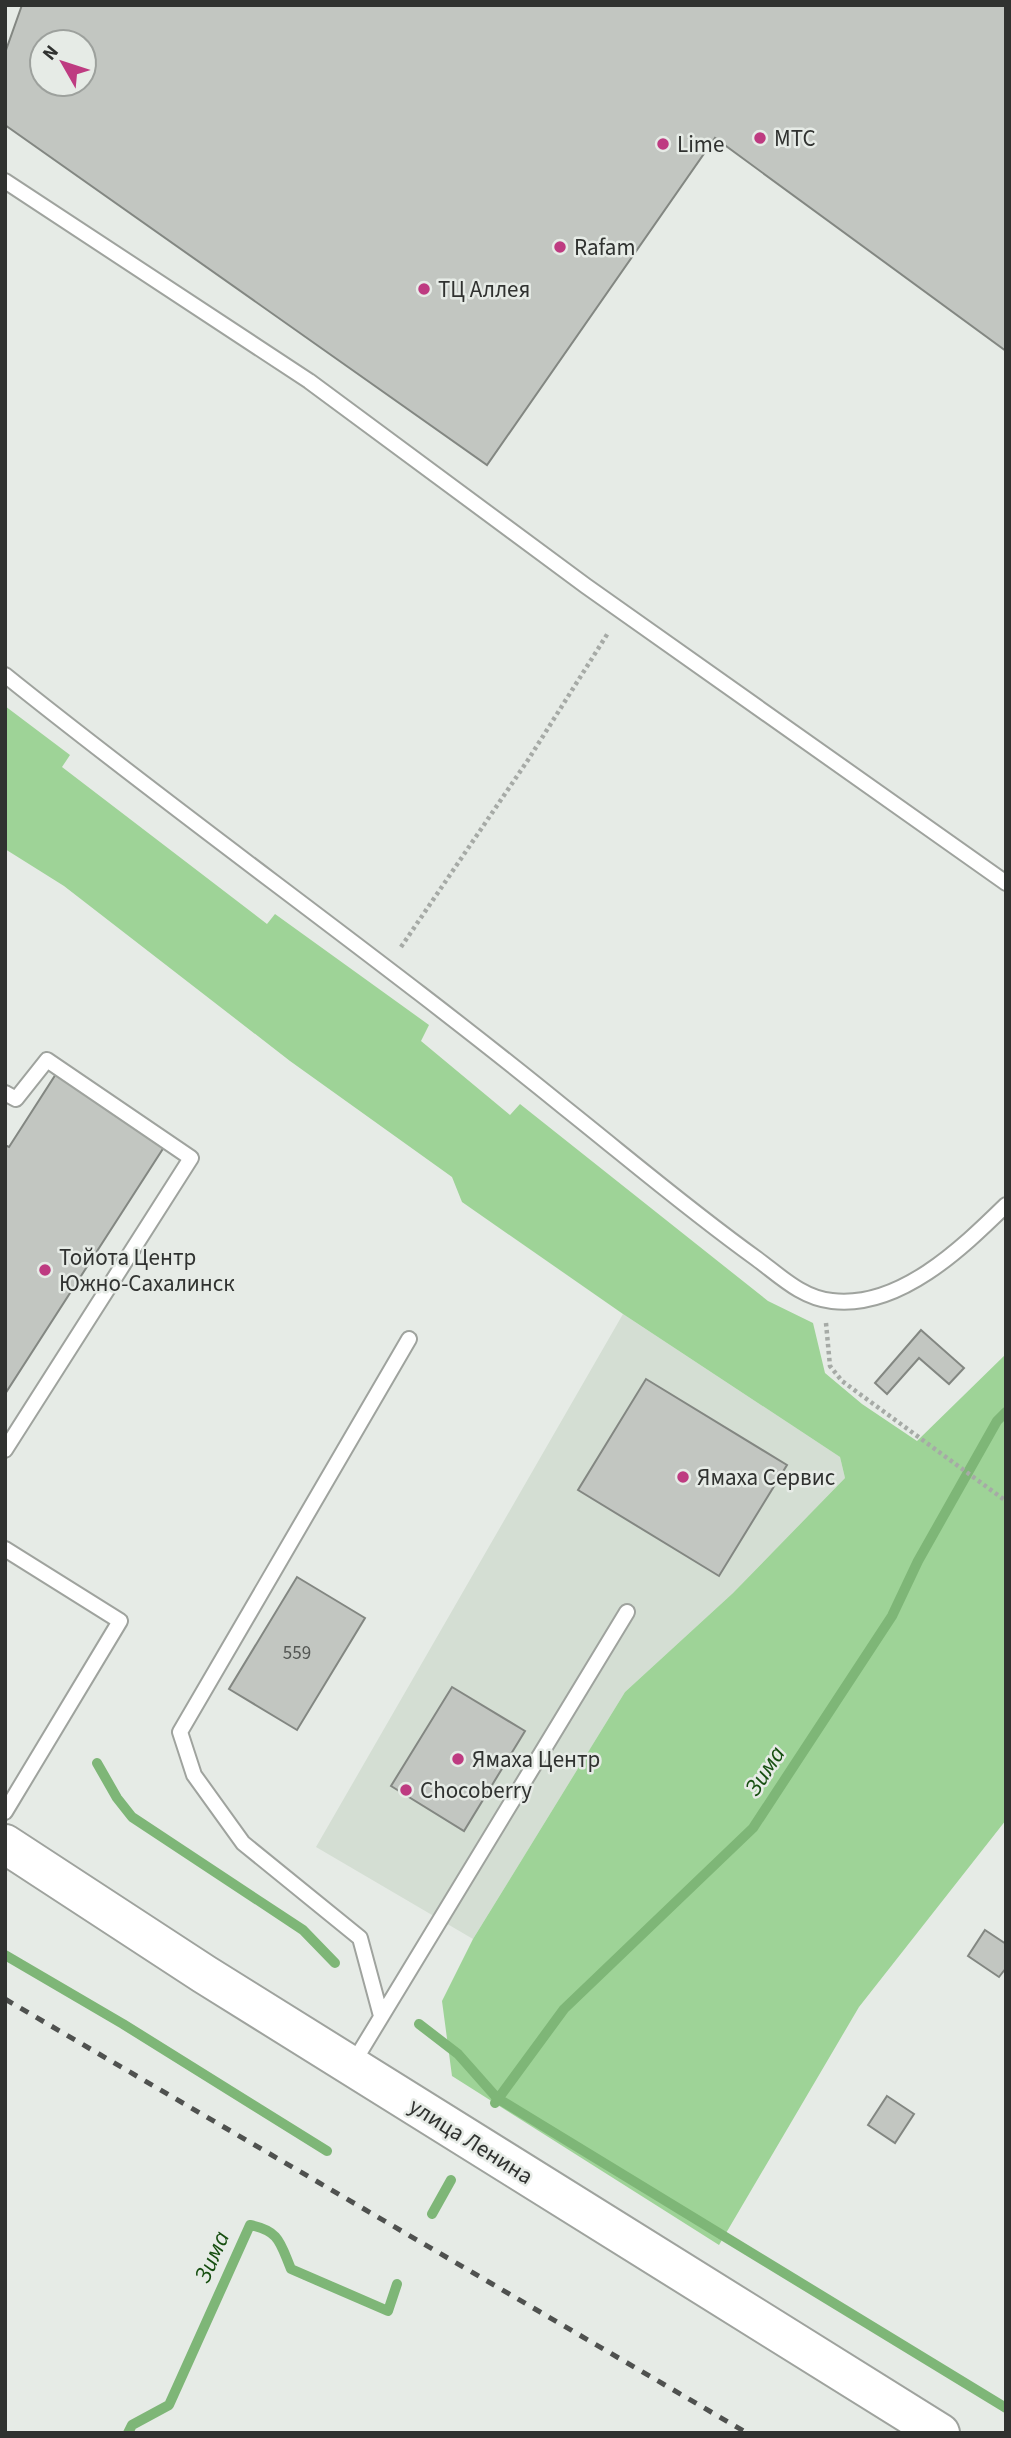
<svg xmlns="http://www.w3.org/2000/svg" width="1011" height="2438" viewBox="0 0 1011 2438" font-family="'Source Sans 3',sans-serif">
<rect width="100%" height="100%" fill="#e6ebe6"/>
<path fill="#d4ded3" d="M623,1314l217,143 5,21 -112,115 -108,99 -152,247 -157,-92z"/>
<path fill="#9ed397" d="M5,706l65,49 -8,12 205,157 8,-10 154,111 -8,16 89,74 10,-11 248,197 45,22 12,50 37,31 55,37 89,-87v466l-147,187 -140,238 -267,-169 -10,-75 31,-62 152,-247 108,-99 112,-115 -5,-21 -217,-143 -161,-112 -10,-25 -162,-116 -226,-175 -59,-37z"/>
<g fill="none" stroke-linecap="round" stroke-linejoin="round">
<path stroke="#7eb677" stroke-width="10" d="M97,1763l20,35 15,19 171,113 32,33
M5,1955l118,69 204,127
M419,2024l39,30 39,44 509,310
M495,2103l69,-94 189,-181 139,-212 26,-55 79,-140 9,-9
M432,2214l19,-34
M128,2433l4,-8 37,-20 81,-180c30,6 30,18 41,44l97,42 9,-27"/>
</g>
<path fill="#c2c6c1" stroke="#838782" stroke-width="2" fill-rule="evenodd" d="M22,5h984v346l-291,-213 -228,327 -482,-340v-72zM42,42h42v42h-42z
M56,1074l110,70 -161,250v-249l4,2z
M921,1330l43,38 -15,16 -30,-26 -32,36 -12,-11z
M646,1379l141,86 -68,111 -141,-86z
M297,1577l68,41 -68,112 -68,-41z
M452,1687l73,44 -61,100 -73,-45z
M985,1930l21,14v24l-7,9 -31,-21z
M887,2096l27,18 -19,29 -27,-18z"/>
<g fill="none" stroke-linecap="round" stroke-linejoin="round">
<g stroke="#9fa39e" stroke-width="18">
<path id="lane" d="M5,181l304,200 277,205 420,297
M5,675c184,148 377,284 560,433 64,51 125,103 192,151 23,17 45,39 75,42 67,8 129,-52 174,-96
M5,1093l11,6 31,-39 144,98 -186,292
M5,1549l115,72 -115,191
M381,2016l-21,-78 -117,-95 -49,-68 -14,-43 229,-393
M352,2065l275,-453"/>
</g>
<g stroke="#9fa39e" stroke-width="42">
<path id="primary" d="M5,1844l199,130 736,459"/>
</g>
<path stroke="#a6aaa6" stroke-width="4.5" stroke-dasharray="3.5 3.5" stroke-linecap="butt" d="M401,947l127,-187 80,-127
M826,1323l4,43 12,15 164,120"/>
<use href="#lane" stroke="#fff" stroke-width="14"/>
<use href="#primary" stroke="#fff" stroke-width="38"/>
<path stroke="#4f514f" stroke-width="5" stroke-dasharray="9 9" stroke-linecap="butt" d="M5,1999l742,434"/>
</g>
<g fill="#be3b81" stroke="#e6ebe6" stroke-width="2.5">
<circle cx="760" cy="138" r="7"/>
<circle cx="663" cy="144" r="7"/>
<circle cx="560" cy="247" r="7"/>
<circle cx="424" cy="289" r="7"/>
<circle cx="45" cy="1270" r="7"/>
<circle cx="683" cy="1477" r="7"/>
<circle cx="458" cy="1759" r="7"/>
<circle cx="406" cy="1790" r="7"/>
</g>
<g text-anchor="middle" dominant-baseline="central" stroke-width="5" stroke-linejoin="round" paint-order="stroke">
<g font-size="19" fill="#545754">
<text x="297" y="1653">559</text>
</g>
<g font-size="23" fill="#303230" stroke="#e6ebe6" text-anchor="start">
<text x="774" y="138">МТС</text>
<text x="677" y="144">Lime</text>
<text x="574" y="247">Rafam</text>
<text x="438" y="289">ТЦ Аллея</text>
<text x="59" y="1257">Тойота Центр<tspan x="59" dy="26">Южно-Сахалинск</tspan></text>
<text x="697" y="1477">Ямаха Сервис</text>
<text x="472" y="1759">Ямаха Центр</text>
<text x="420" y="1790">Chocoberry</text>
</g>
<g font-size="23" fill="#303230" stroke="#e6ebe6">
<text transform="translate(471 2141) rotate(32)">улица Ленина</text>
</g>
<g font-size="24" font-style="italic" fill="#164e10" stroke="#e6ebe6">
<text transform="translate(765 1771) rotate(-57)">Зима</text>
<text transform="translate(212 2257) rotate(-66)">Зима</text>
</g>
</g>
<rect width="1011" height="2438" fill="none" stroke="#303230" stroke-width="14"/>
<g transform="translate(63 63) rotate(309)"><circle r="33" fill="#e6ebe6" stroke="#9da19d" stroke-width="2"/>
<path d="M0-5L12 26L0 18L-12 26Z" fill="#be3b81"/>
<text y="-10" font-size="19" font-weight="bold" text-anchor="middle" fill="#303230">N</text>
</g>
</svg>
